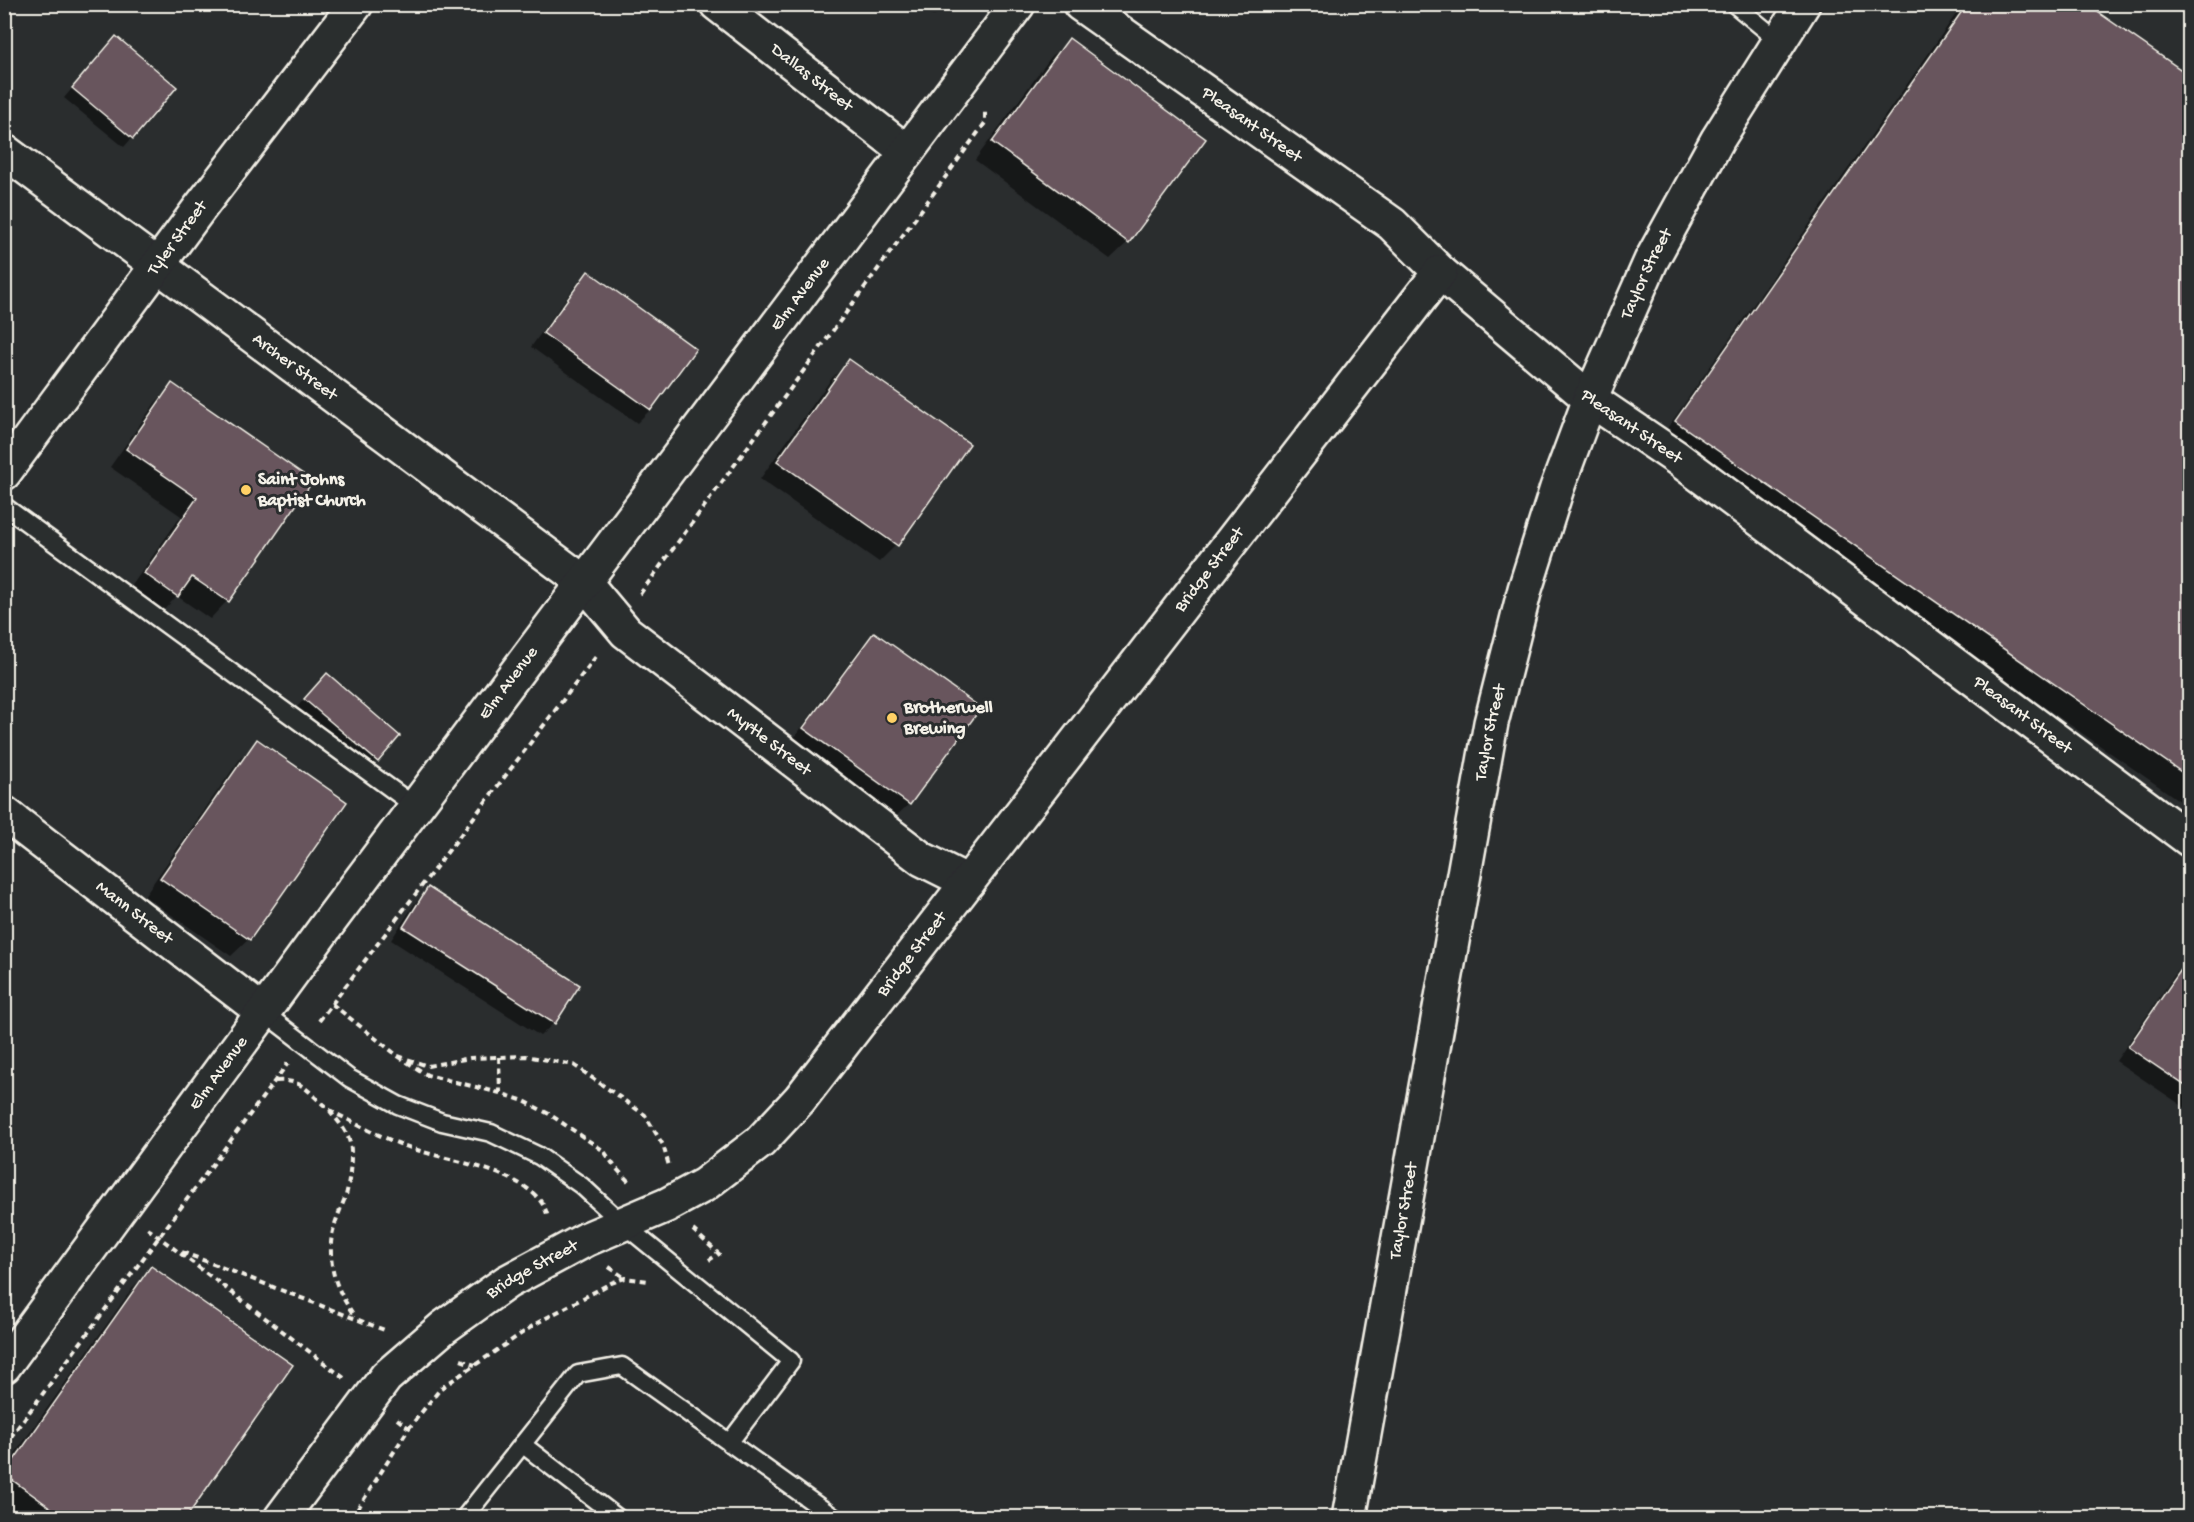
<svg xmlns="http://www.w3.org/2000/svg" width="2194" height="1522" viewBox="0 0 2194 1522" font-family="'Gochi Hand',sans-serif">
<rect width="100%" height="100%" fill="#2a2d2e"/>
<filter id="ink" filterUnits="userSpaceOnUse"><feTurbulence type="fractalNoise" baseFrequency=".0167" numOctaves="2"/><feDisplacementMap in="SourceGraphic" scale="12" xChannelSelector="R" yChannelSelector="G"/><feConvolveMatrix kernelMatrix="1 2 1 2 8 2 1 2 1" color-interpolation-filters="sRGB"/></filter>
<g filter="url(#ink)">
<path fill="#0007" d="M917,4h28l-11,12z
M1963,4h121l106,74v730l-531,-368z
M1069,40l59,202 -18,17 -135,-99 76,-103z
M107,47l25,91 -8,9 -60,-49z
M588,273l106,76 -44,61 -13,13 -106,-76 44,-61z
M850,360l118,85 -72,100 -17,17 -119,-83 72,-101z
M172,385l139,97 -84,119 -17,18 -33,-23 -17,18 -32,-23 53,-75 -71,-49 45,-64z
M874,634l35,170 -14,13 -104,-75 70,-95z
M318,684l58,77 -8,8 -72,-61z
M257,741l-8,198 -18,17 -87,-60 96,-137z
M428,889l126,134 -14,13 -149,-96 24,-37z
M2190,960v151l-74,-50 60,-88z
M152,1268l32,250h-162l-18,-13v-36l130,-183z"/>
<path fill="#67555d" stroke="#f4f1e8" stroke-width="1.5" d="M1967,4h119l104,72v702l-515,-357z
M116,36l61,51 -44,52 -61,-51z
M1069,38l137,101 -77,104 -137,-101z
M588,271l108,78 -45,61 -108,-77z
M849,359l121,85 -72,102 -121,-85z
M172,383l141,98 -84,121 -37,-25 -14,20 -34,-24 53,-75 -71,-49z
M874,632l107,76 -71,97 -107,-77z
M327,673l73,63 -22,26 -74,-63z
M257,739l90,63 -97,138 -90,-62z
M428,887l152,98 -25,39 -152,-97z
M2189,958h1v131l-62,-42z
M151,1266l142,99 -107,153h-121l-61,-44z"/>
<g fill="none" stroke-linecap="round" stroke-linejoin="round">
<g stroke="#f4f1e8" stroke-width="21">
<path id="lane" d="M1734,4l45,37
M4,506l412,301
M263,1012l86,66 49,27 44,17 49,11 48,23 43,30 41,38 168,137 -62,82
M522,1444l96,74
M464,1518l114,-144 44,-8 213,152"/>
</g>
<g stroke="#f4f1e8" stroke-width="38">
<g id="street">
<path id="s1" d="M1080,4l312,220 48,48 150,127 87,59 513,382"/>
<path id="s2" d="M4,151l581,432 41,49 296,227 46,23"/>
<path id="s3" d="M4,473l195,-264 157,-205"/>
<path id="s4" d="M4,813l259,199"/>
<path id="s5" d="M281,1518l105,-141 58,-50 63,-45 80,-43 80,-34 37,-20 56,-43 40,-43 640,-827"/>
</g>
</g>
<g stroke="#f4f1e8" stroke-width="38">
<g id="secondary">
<path id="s6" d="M717,4l190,148"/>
<path id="s7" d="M4,1366l326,-445 688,-917"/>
<path id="s8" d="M1349,1518l142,-795 34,-134 32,-101 33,-89 61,-138 67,-122 85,-135"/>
</g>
</g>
<path stroke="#f4f1e8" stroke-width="4" stroke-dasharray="6 4.5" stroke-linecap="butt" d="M640,594l345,-471v-14
M332,1004l66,52 30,10 42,-8 56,-2 48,9 71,50 18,30 6,21
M319,1021l279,-367
M398,1056l29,19 73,18 24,8 25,13 55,37 11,16 14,15
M499,1057l1,35
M276,1081c30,-2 32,13 54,29 7,5 16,8 24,13 20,10 41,20 63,27 35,12 125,23 131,69
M330,1111c7,9 17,20 20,32 3,11 -1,45 -5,55 -6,15 -13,30 -14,45 -1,33 7,48 24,74
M147,1228l197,150
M693,1230l26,24 -10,6
M182,1252l205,79
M609,1267l16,11
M461,1360l14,5
M397,1419l12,9
M4,1446l284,-383
M352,1518l57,-90 32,-40 96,-65 74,-40 14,-5 23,3"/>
<use href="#lane" stroke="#2a2d2e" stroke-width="16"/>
<use href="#street" stroke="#2a2d2e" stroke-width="33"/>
<use href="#secondary" stroke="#2a2d2e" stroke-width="33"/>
</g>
</g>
<g fill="#ffd166" stroke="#2a2d2e" stroke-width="2">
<circle cx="246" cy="490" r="6"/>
<circle cx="892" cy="718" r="6"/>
</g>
<g text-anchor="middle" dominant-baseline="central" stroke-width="6" stroke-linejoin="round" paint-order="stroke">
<g font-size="18" fill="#f4f1e8" stroke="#2a2d2e">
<text stroke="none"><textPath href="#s6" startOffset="120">Dallas Street</textPath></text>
<text stroke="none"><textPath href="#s1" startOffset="210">Pleasant Street</textPath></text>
<text stroke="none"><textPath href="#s3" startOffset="292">Tyler Street</textPath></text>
<text stroke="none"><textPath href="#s8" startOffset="1284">Taylor Street</textPath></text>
<text stroke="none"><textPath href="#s7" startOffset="1335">Elm Avenue</textPath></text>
<text stroke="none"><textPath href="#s2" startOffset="362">Archer Street</textPath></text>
<text stroke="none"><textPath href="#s1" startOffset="696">Pleasant Street</textPath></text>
<text stroke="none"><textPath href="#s5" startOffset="1348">Bridge Street</textPath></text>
<text stroke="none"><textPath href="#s7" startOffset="849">Elm Avenue</textPath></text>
<text stroke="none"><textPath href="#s1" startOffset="1182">Pleasant Street</textPath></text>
<text stroke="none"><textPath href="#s8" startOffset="798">Taylor Street</textPath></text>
<text stroke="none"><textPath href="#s2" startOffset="968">Myrtle Street</textPath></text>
<text stroke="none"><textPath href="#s4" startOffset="164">Mann Street</textPath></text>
<text stroke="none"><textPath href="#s5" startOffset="862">Bridge Street</textPath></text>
<text stroke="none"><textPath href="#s7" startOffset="363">Elm Avenue</textPath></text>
<text stroke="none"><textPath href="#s8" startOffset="312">Taylor Street</textPath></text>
<text stroke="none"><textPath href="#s5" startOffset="358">Bridge Street</textPath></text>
</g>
<g font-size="18" font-weight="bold" fill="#f4f1e8" stroke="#2a2d2e" text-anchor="start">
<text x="258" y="480">Saint Johns<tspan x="258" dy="21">Baptist Church</tspan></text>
<text x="904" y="708">Brotherwell<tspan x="904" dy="21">Brewing</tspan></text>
</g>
</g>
<rect width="2194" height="1522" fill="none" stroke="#2a2d2e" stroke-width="24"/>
<rect x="12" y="12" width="2170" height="1498" fill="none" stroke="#f4f1e8" stroke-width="2" filter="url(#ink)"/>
</svg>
